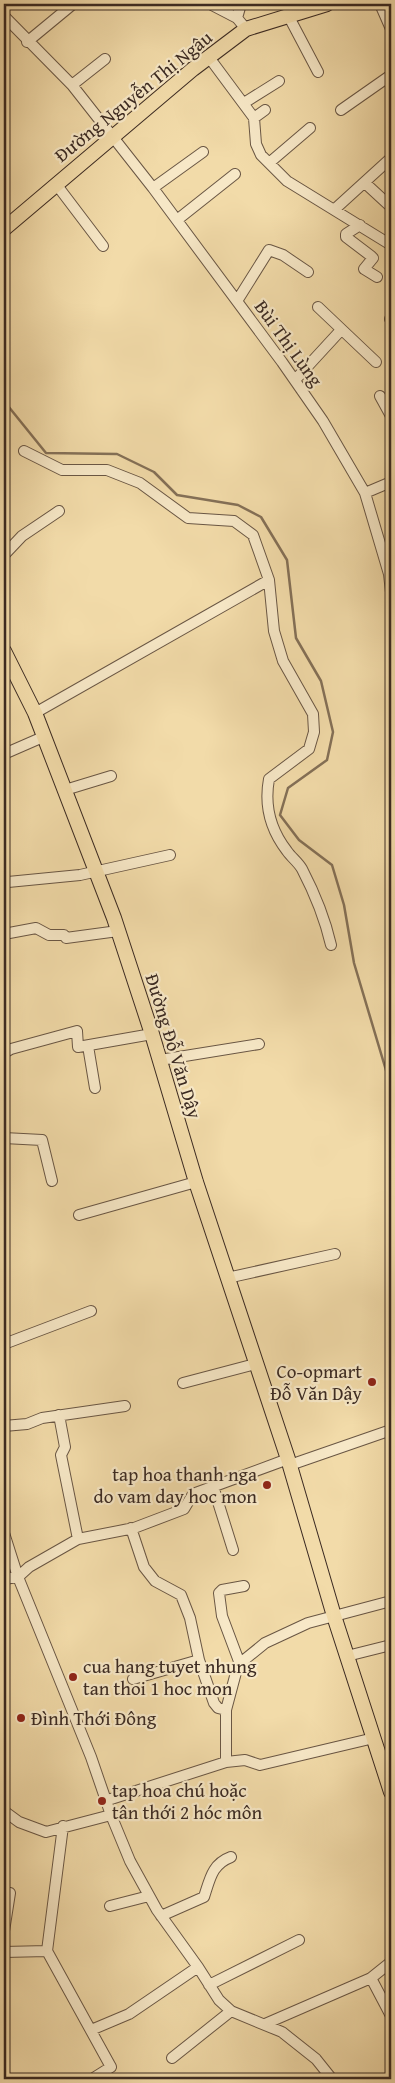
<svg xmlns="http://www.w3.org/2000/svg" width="395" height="2083" viewBox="0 0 395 2083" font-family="'Gentium Book Plus',serif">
<rect width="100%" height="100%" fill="#f2dba9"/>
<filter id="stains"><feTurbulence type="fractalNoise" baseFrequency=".004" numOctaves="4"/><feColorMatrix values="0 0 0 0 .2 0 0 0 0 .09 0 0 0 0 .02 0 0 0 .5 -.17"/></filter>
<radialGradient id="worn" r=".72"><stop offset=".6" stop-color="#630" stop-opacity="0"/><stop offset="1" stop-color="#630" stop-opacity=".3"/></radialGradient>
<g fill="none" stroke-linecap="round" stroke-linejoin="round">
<path stroke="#847057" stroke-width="2.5" d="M4,401l42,52 71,1 37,18 23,23 61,10 23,12 26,43 9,78 25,43 12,51 -6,28 -39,28 -8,27 19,25 33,25 12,40 10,58 37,124"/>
<g stroke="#695644" stroke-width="12">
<path id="minor" d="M210,4l27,14 9,11
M380,4l11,25
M4,16l68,69 81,103 129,174 41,59 42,72 24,81 2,18
M289,17l29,55
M237,18l4,-14
M27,42l46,-38
M208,56l46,62 2,26 5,11 26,26 104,64
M72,85l33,-26
M244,103l35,-22
M341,110l50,-35
M254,118l11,-8
M269,163l41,-35
M365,183l26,24
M56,184l47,62
M153,188l50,-36
M335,209l56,-51
M177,220l58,-46
M360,225l-14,9v3l25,19 2,2 -9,11 13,8
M237,301l32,-51 14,5 25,17
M318,307l58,55
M390,319l1,-2
M295,380l46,-50
M380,396l11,20
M24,451l38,19h45l33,13 48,35 46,3 19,14 16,45 5,51 9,30 30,53 1,18 -5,17 -40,30c-5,27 1,50 18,72 4,6 11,11 15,18 12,23 23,50 29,76
M365,493l26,-11
M4,555l18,-19 37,-25
M35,713l234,-133
M4,754l39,-17
M65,790l46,-14
M4,884l4,-2 72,-7 90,-20
M4,934l32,-6 13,7h15l2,3 52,-7
M88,1046l7,42
M4,1053l7,-4 66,-18 1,16 74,-13
M160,1060l99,-16
M4,1138l38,2 10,41
M79,1215l117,-33
M227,1278l108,-24
M4,1344l87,-33
M183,1383l72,-19
M59,1415l6,32 -4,8 17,84
M4,1426l23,-2 15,-6 83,-12
M290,1465l101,-35
M213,1486l20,64
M131,1528l13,39 11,14 26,14 9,23 9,42 15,43 4,5 8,2
M4,1533l14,44 73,180 20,58 19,46 27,49 41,57 21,33 12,11 51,21 34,27 16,20
M4,1579l14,-2 11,-10 49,-28 56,-11 50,-19 9,-15 95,-35
M347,1656l44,-11
M240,1664l-18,-48 -3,-23 3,-3 22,-4
M133,1679l66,-19
M226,1762v-52l12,-45 27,-22 43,-20 83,-22
M108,1800l118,-38 19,-2 15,5 114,-27
M4,1811l15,11 27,10 65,-17
M63,1826l-16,125 64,116 -19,12
M110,1906l39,-10
M161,1916l43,-19c6,-18 8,-33 27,-40
M4,1931l6,-38
M4,1952l43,-1
M371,1978l20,38
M209,1985l90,-45
M265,2024l106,-46 20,-16
M91,2030l38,-16 69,-47
M172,2058l59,-47"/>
</g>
<g stroke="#3b2a22" stroke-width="16">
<path id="major" d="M4,229l189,-160 53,-40 81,-25
M4,651l31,62 79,205 38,116 44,148 92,277 46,157 57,176"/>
</g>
<use href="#minor" stroke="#f7e8c7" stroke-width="10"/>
<use href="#major" stroke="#f2dba9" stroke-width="14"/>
</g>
<g fill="#8f2418" stroke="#f7e8c7" stroke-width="2">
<circle cx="372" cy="1382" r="5"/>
<circle cx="267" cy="1485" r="5"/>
<circle cx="73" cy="1677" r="5"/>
<circle cx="21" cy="1718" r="5"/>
<circle cx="102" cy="1801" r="5"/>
</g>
<g text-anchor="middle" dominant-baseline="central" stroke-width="4.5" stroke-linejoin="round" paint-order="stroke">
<g font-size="19" fill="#3b2a22" stroke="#f7e8c7">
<text transform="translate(133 96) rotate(-39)">Đường Nguyễn Thị Ngâu</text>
<text transform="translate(289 343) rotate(54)">Bùi Thị Lùng</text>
<text transform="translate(174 1046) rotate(73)">Đường Đỗ Văn Dậy</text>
</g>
<g font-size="19" fill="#3b2a22" stroke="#f7e8c7" text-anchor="start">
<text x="362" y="1371" text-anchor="end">Co-opmart<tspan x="362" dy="22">Đỗ Văn Dậy</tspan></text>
<text x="257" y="1474" text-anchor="end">tap hoa thanh nga<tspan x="257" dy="22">do vam day hoc mon</tspan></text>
<text x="83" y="1666">cua hang tuyet nhung<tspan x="83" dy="22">tan thoi 1 hoc mon</tspan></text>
<text x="31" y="1718">Đình Thới Đông</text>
<text x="112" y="1790">tap hoa chú hoặc<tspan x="112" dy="22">tân thới 2 hóc môn</tspan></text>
</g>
</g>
<rect width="395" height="2083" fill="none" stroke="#f2dba9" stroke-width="20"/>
<rect x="5" y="5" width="385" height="2073" fill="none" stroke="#3b2a22" stroke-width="2.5"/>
<rect x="10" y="10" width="375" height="2063" fill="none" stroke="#3b2a22"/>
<rect width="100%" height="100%" filter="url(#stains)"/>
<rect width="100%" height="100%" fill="url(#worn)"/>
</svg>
